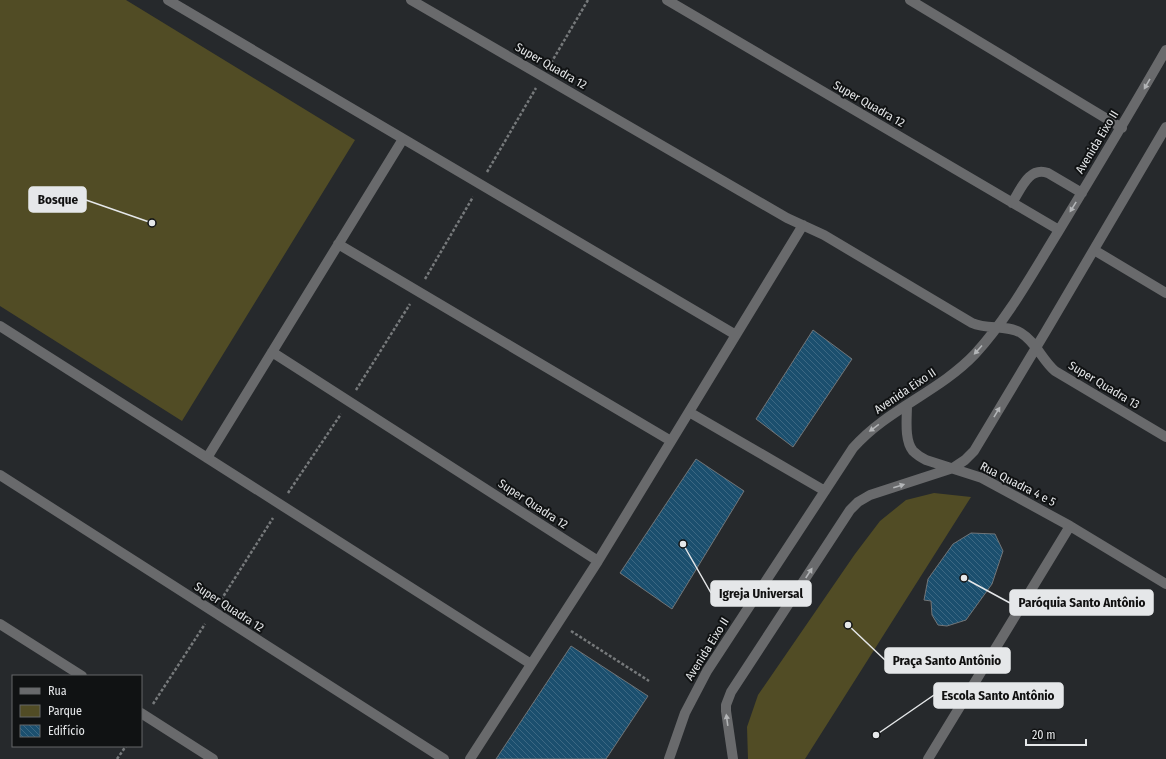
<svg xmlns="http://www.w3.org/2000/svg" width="1166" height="759" viewBox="0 0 1166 759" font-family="'Fira Sans Condensed',sans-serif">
<defs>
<pattern id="building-back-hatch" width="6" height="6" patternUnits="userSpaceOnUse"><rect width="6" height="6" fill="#1b4f6e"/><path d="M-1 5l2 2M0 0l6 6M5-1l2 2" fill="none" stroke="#3c6883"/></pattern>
</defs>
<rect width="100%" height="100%" fill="#26292c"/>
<path fill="#514c25" d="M0,0h126l229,140 -173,281 -182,-115z
M934,493l37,4 -166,262h-57l-1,-32 11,-32 97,-141 25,-33 26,-21z"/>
<path fill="url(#building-back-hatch)" stroke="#717578" d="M813,330l39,29 -59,88 -37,-28z
M696,459l48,32 -72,118 -52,-36z
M971,533l24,1 8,17 -11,33 -26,36 -19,6 -9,-1 -6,-10 -1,-14 -7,-1 4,-21 25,-35z
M571,646l77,50 -42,63h-110z"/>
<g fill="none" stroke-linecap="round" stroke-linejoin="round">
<path stroke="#76797b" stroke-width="2.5" stroke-dasharray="3 2" stroke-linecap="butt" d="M551,63l37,-63
M487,172l49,-84
M425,279l48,-82
M356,390l54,-86
M288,493l53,-79
M221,600l52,-82
M571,631l78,50
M153,704l52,-80
M117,759l9,-13"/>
<path stroke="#696a6c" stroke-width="10" d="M168,0l568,335
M411,0l376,218 37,17 148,88c16,7 34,1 49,10 15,9 21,27 34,38l111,66
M667,0l392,230
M910,0l212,128
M1012,203c9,-14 17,-37 36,-30l34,20
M338,244l333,197
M1094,250l72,43
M0,326l531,338
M272,352l326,209
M907,405c0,13 -3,35 6,46 4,4 9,7 13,9l56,18 88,48 96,58
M689,412l136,79
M207,458l196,-319
M0,475l444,284
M0,624l82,52
M141,713l72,46
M470,759l128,-198 205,-336
M669,759l16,-46 22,-42 146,-223c34,-39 86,-56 122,-94 33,-36 57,-80 83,-122 37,-61 73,-121 108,-182
M733,759l-7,-48v-6l5,-13 119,-182 8,-8 12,-7 83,-27 12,-8 9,-9 72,-120 120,-204
M928,759l142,-233"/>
</g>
<defs><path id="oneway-solid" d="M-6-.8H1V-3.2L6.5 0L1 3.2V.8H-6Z"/></defs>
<g fill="#b3b5b7">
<use href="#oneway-solid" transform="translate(1147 84) rotate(120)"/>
<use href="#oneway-solid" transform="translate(1073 207) rotate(122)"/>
<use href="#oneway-solid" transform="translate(978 350) rotate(132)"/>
<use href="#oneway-solid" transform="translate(997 412) rotate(-59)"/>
<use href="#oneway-solid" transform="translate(874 428) rotate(144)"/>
<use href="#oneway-solid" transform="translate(899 486) rotate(-17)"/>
<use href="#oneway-solid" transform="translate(809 573) rotate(-57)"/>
<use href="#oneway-solid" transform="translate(727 720) rotate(-98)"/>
</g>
<g text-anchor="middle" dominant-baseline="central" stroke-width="4" stroke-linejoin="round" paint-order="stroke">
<g font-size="12" fill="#e5e7e9" stroke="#101213">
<text transform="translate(551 66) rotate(30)">Super Quadra 12</text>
<text transform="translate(869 104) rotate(30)">Super Quadra 12</text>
<text transform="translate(1097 142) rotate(-59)">Avenida Eixo II</text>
<text transform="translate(1104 385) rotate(31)">Super Quadra 13</text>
<text transform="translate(905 391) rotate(-34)">Avenida Eixo II</text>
<text transform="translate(1018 484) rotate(27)">Rua Quadra 4 e 5</text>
<text transform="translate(533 504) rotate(33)">Super Quadra 12</text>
<text transform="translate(229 607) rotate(33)">Super Quadra 12</text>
<text transform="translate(707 649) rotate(-58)">Avenida Eixo II</text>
</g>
</g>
<path fill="none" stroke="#e5e7e9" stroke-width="1.5" d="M152 223L86 200M683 544L711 593M964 578L1010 603M848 625L885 660M876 735L934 695"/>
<g fill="#e5e7e9" stroke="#101213" stroke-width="1.5">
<circle cx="152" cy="223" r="4"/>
<circle cx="683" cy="544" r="4"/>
<circle cx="964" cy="578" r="4"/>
<circle cx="848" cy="625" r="4"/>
<circle cx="876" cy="735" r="4"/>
</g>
<g fill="#e5e7e9" stroke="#e5e7e9" stroke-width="1.5">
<rect x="29" y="187" width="57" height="25" rx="4"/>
<rect x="711" y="581" width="100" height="25" rx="4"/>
<rect x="1010" y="590" width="143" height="25" rx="4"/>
<rect x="885" y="648" width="125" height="25" rx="4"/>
<rect x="934" y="683" width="129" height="25" rx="4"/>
</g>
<g font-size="13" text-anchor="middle" font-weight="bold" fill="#111">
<text x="58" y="204">Bosque</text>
<text x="761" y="598">Igreja Universal</text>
<text x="1082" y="607">Paróquia Santo Antônio</text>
<text x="947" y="665">Praça Santo Antônio</text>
<text x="998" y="700">Escola Santo Antônio</text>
</g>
<rect x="12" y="675" width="130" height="72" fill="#101213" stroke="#656769"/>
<rect x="20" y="688" width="20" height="6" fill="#696a6c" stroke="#656769"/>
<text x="48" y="695" font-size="12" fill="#e5e7e9">Rua</text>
<rect x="20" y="705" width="20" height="12" fill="#514c25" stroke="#656769"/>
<text x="48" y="715" font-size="12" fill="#e5e7e9">Parque</text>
<rect x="20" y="725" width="20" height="12" fill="url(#building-back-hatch)" stroke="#656769"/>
<text x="48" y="735" font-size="12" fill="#e5e7e9">Edifício</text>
<path d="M1026 739v6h60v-6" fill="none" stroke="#e5e7e9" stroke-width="2"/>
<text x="1032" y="739" font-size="12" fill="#e5e7e9" stroke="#101213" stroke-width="3" paint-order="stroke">20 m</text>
</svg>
